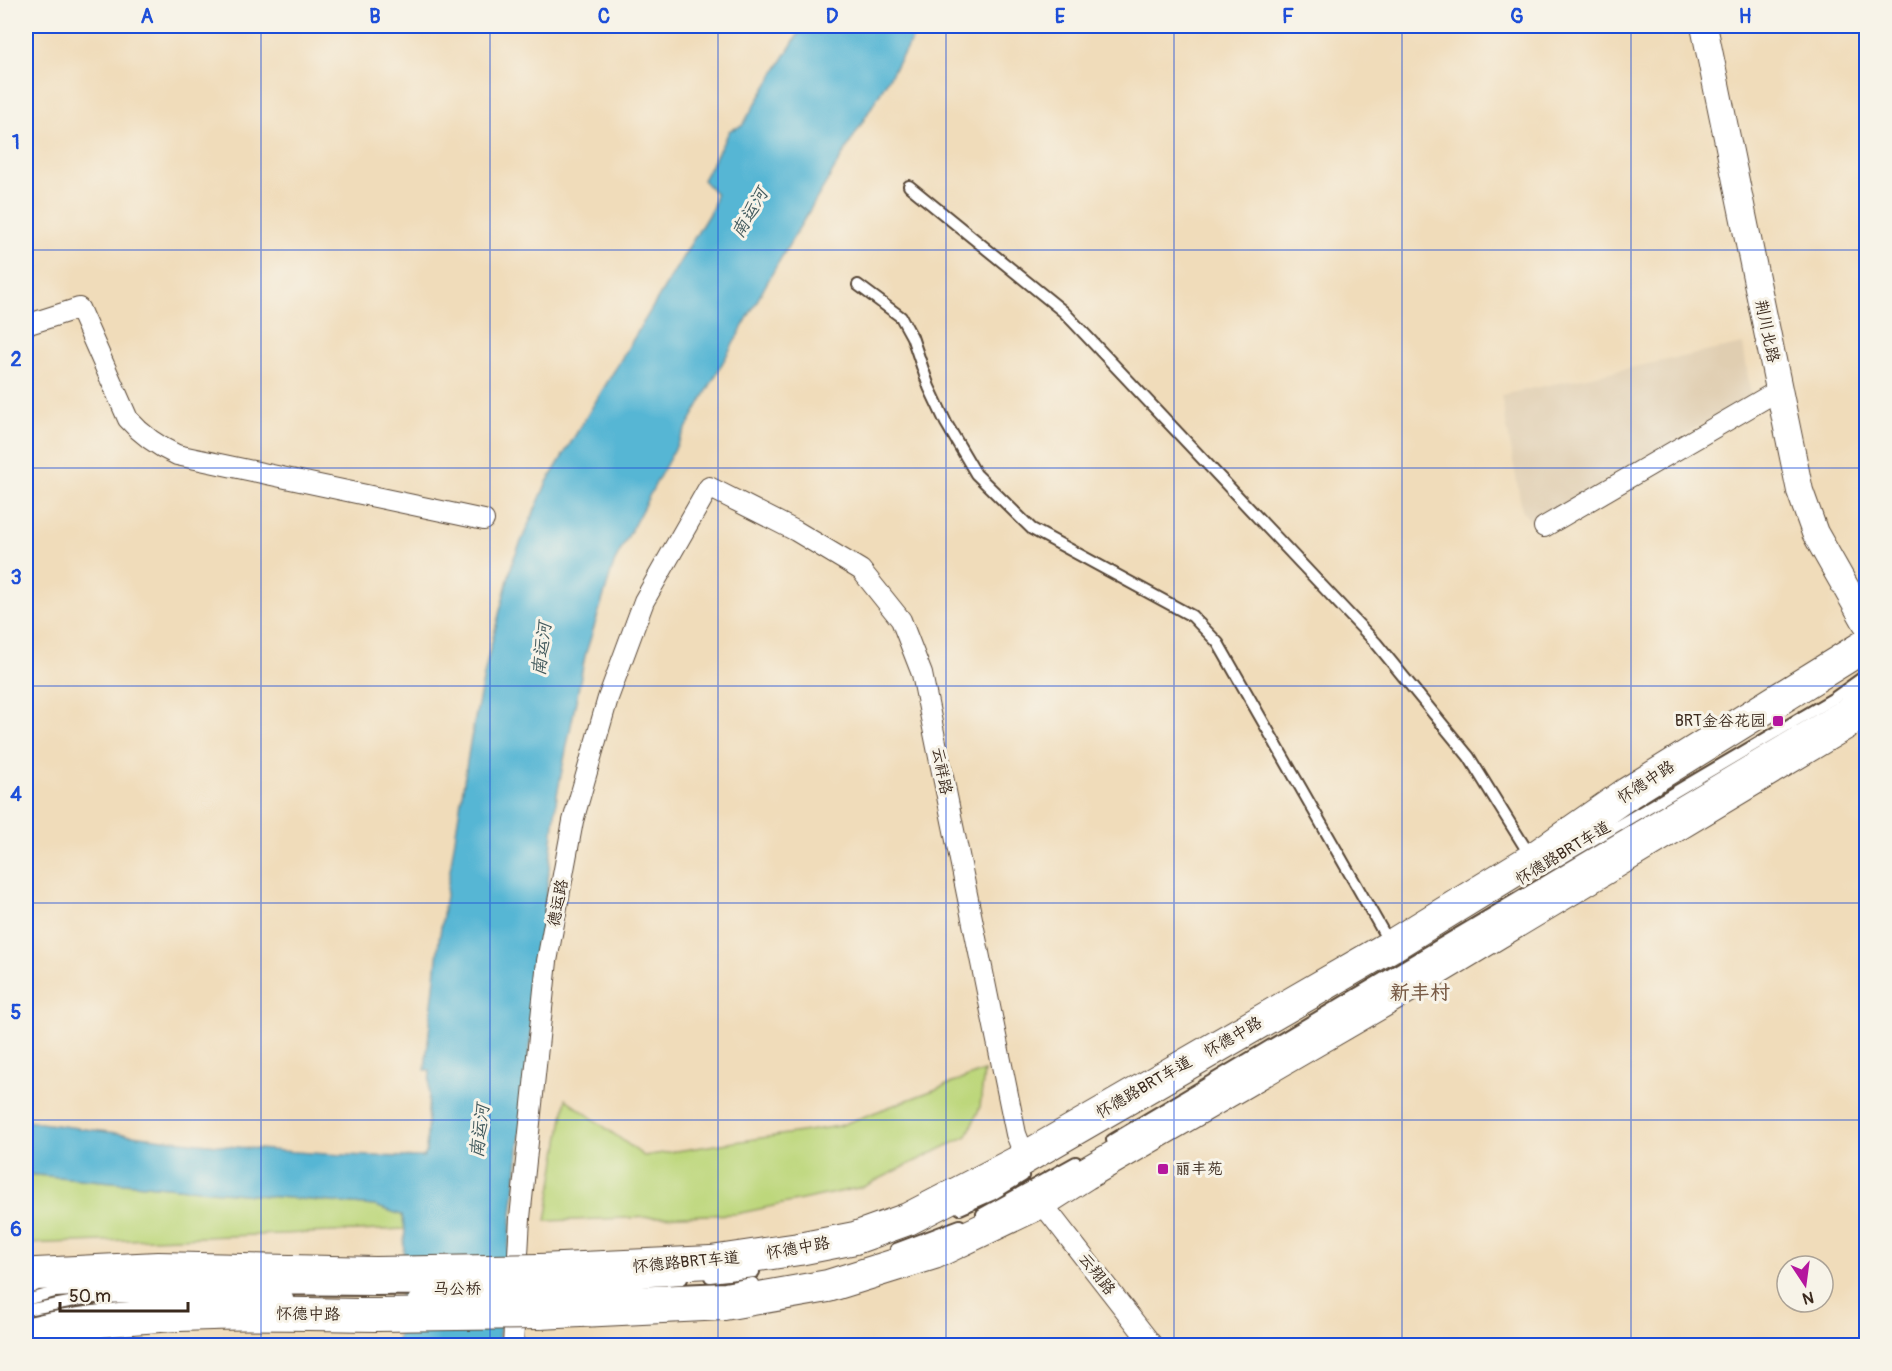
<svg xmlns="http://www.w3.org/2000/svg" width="1892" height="1371" viewBox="0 0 1892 1371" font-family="Pangolin,'LXGW WenKai TC',sans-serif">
<rect width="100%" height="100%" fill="#f7f3e8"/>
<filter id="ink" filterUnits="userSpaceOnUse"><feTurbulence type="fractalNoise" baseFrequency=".0167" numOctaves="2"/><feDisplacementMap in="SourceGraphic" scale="12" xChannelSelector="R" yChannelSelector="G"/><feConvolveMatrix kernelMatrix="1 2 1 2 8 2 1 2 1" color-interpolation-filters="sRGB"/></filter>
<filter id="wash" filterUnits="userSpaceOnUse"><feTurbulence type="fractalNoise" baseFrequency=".008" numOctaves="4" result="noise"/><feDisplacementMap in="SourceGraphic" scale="24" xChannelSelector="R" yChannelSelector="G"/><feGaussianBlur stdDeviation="1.35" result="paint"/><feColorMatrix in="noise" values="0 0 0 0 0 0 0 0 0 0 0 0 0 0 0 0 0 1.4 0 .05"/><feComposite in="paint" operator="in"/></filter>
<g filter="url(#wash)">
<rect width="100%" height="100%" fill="#f0dcba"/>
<path fill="#e0ceb1" d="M1743,344l8,52 -219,128 -10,-14 -21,-115z"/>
<path fill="#bdd77c" stroke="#7c804d" stroke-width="1.5" d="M984,1071l-4,36 -13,29 -104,51 -127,27 -190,7 20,-122 78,57 195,-30z
M26,1174l349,32 27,9 3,14 -379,15z"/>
<path fill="#56b6d4" stroke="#487079" stroke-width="1.5" d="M803,26h117l-142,237 -121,218 -43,82 -29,93 -28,139 -59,550h-101l8,-116 -3,-14 -27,-9 -349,-32v-53c131,18 264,36 397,36l3,-4 4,-83h-5l14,-130 31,-197 17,-82 26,-101 34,-78 166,-275 3,-13 -13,-14 27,-50 12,-4z"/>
</g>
<g filter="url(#ink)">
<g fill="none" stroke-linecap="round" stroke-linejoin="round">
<g stroke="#564535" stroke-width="14">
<path id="service" d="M909,186l155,126 312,331 93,114 62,100
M858,285l43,32 11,20 17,50 17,36 30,51 56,55 160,87 26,27 172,301
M1546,868l288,-170 32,-23
M1112,1140l728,-434 26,-19
M960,1209l32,-14 31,-19
M982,1214l94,-52
M896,1249l64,-24
M710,1277l44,-5
M540,1288l142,-9
M540,1296l185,-8 28,-5
M26,1300l29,-8 81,-4 239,2
M26,1310l65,-12 102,-2 95,2"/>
</g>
<g stroke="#564535" stroke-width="22">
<path id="minor" d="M26,325l53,-17 49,111c14,16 29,27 49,36l307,65
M1544,527l235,-137
M1041,1202l112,144
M513,1346l7,-128 27,-257 26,-140 35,-123 36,-97 65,-114 87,44 65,39 40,50 21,54 94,460 9,23"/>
</g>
<g stroke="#564535" stroke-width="28">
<path id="tertiary" d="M1704,26l96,465 15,42 51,90"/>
</g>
<g stroke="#564535" stroke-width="34">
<path id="primary" d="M540,1270l171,-8 88,-13 56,-11 53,-19 108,-56 375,-217 142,-87 95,-66 238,-148
M26,1278l10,-4 122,-6 217,5
M539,1313l185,-9 104,-18 106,-33 107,-51 44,-28 329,-191 452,-272
M26,1334c22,-6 44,-9 67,-12 93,-12 188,-8 283,-7"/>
</g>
<use href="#service" stroke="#fff" stroke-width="10"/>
<use href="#minor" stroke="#fff" stroke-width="20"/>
<use href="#tertiary" stroke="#fff" stroke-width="26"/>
<use href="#primary" stroke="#fff" stroke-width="32"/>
<g stroke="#564535" stroke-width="14" stroke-linecap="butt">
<path id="service-bridge" d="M375,1290l165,-2
M414,1299l126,-3"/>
</g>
<g stroke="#564535" stroke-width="34" stroke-linecap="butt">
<path id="primary-bridge" d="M375,1273l165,-3
M376,1315l163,-2"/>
</g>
<use href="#service-bridge" stroke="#fff" stroke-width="10"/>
<use href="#primary-bridge" stroke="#fff" stroke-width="32"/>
</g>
</g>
<path fill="none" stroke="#1d4ed8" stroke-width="1.5" stroke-opacity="0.55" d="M261,26v1320M490,26v1320M718,26v1320M946,26v1320M1174,26v1320M1402,26v1320M1631,26v1320M26,250h1840M26,468h1840M26,686h1840M26,903h1840M26,1120h1840"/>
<g fill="#b5179e" stroke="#f7f3e8" stroke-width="2">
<rect x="1772" y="715" width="12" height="12" rx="3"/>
<rect x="1157" y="1163" width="12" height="12" rx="3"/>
</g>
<g text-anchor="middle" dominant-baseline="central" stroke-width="6" stroke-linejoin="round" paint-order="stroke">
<g font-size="16" fill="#3b2a1e" stroke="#f7f3e8">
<text transform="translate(1767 331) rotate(78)">荆川北路</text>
<text transform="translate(942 771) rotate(79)">云祥路</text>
<text transform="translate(1646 782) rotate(-33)">怀德中路</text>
<text transform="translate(1563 853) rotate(-31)">怀德路BRT车道</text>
<text transform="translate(558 903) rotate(-79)">德运路</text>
<text transform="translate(1233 1037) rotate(-30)">怀德中路</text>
<text transform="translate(1144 1087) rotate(-30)">怀德路BRT车道</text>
<text transform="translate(798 1248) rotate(-10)">怀德中路</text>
<text transform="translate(686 1262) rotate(-5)">怀德路BRT车道</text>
<text transform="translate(1097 1274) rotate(52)">云翔路</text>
<text x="457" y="1289">马公桥</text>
<text transform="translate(308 1314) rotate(1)">怀德中路</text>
</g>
<g font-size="16" fill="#3b2a1e" stroke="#f7f3e8" text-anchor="end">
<text x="1766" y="721">BRT金谷花园</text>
<text x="1175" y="1169" text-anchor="start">丽丰苑</text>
</g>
<g font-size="18" font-style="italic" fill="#445b5e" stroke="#f7f3e8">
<text transform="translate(750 213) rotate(-60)">南运河</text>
<text transform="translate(542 649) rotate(-83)">南运河</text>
<text transform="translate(480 1131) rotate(-83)">南运河</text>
</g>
<g font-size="20" font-weight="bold" fill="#785b46" stroke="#f7f3e8">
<text x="1420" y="992">新丰村</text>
</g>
</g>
<rect width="1892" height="1371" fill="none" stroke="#f7f3e8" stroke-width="66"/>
<g transform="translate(1805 1284) rotate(167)"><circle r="28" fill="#f7f3e8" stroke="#aca397" stroke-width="1.5"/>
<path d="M0-4.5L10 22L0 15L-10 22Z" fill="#b5179e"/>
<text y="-9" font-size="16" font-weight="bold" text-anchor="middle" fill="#3b2a1e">N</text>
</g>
<path d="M60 1302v9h128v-9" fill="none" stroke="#3b2a1e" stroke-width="3"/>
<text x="69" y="1302" font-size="18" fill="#3b2a1e" stroke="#f7f3e8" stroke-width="4.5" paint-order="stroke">50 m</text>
<rect x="33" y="33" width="1826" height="1305" fill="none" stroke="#1d4ed8" stroke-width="2"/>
<g font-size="20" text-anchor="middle" font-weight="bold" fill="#1d4ed8">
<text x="147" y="23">A</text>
<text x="375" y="23">B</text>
<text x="604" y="23">C</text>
<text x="832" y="23">D</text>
<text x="1060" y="23">E</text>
<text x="1288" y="23">F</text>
<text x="1517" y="23">G</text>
<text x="1745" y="23">H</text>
<text x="16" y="149">1</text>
<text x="16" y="366">2</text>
<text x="16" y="584">3</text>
<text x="16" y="801">4</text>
<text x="16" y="1019">5</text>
<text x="16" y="1236">6</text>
</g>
</svg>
